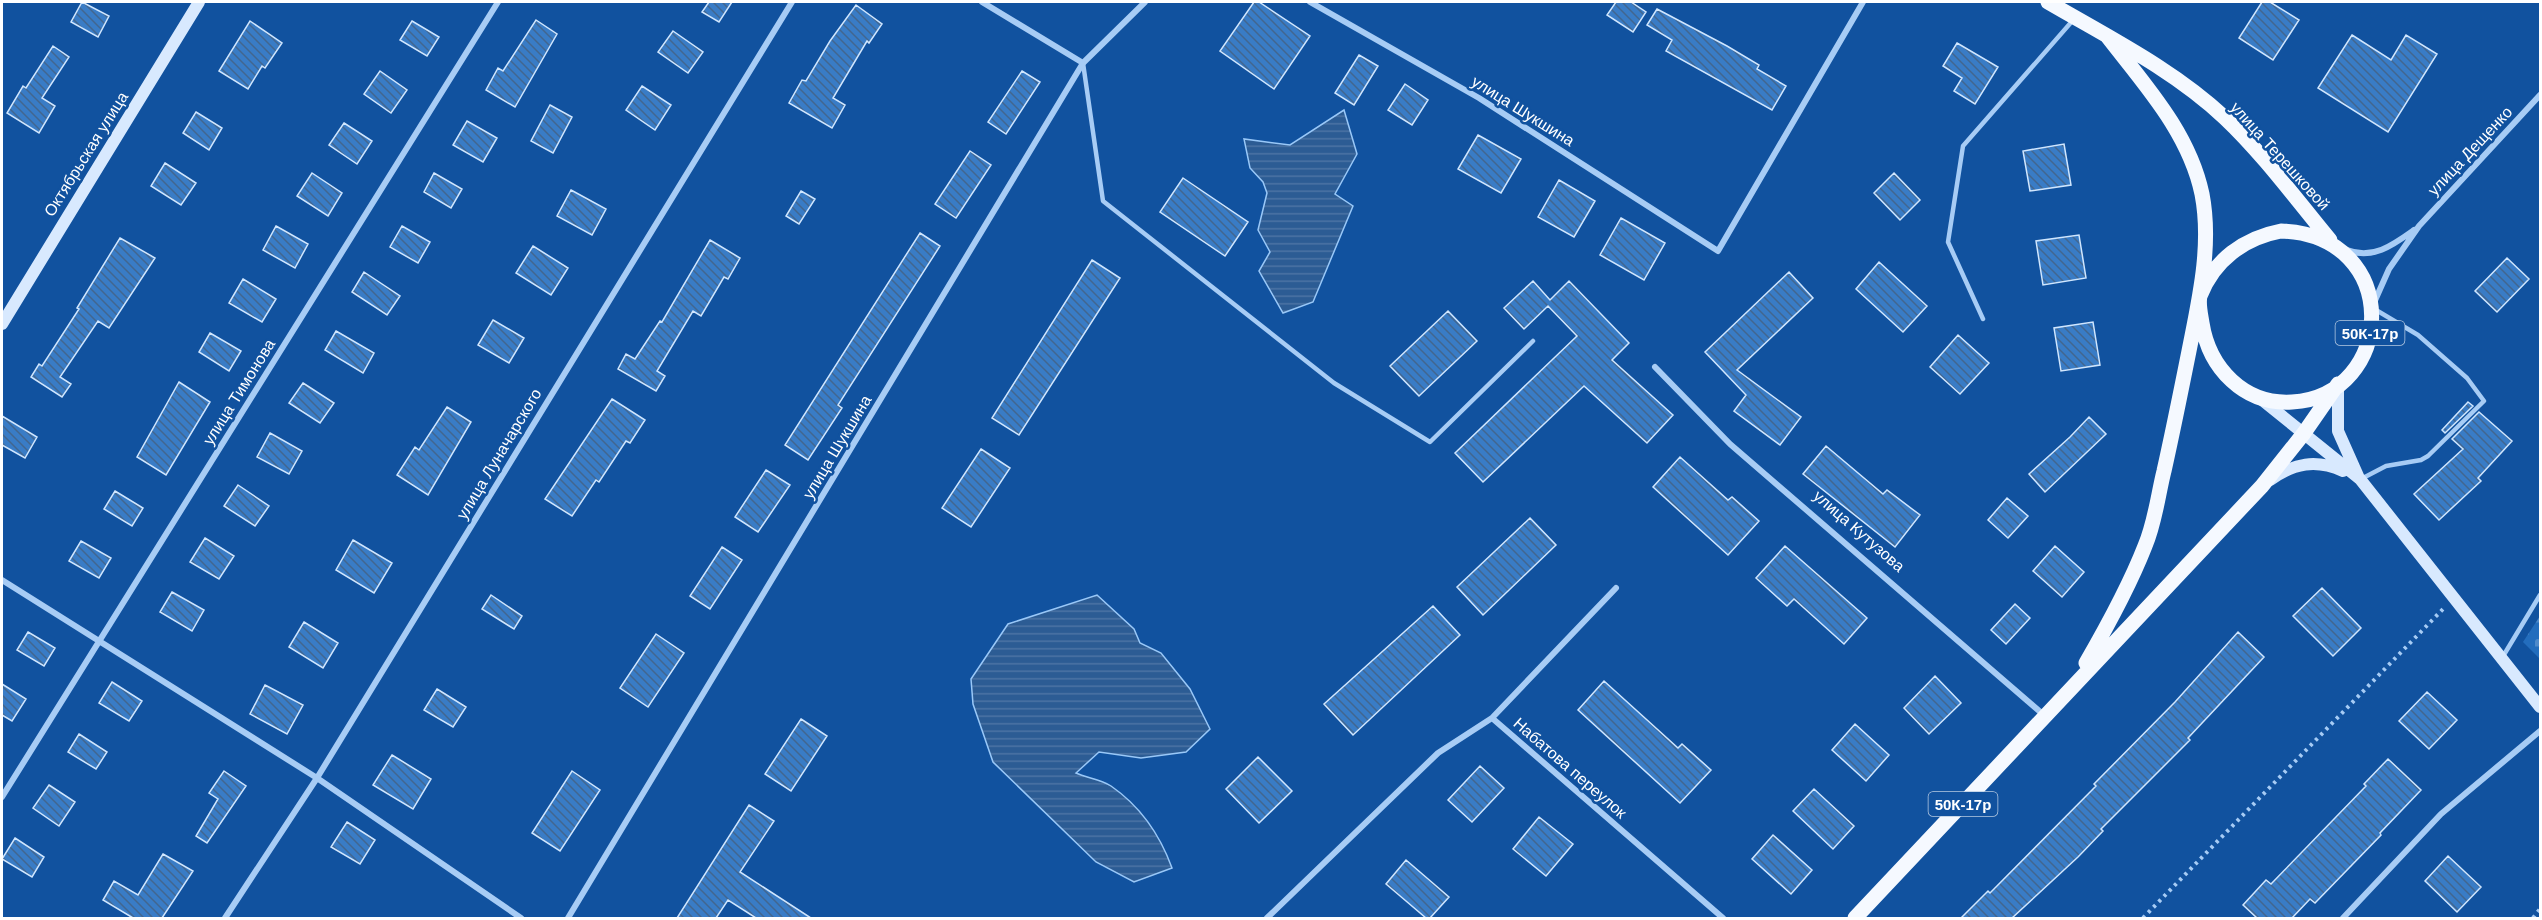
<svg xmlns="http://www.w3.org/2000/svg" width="2542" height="920" viewBox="0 0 2542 920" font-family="Arial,sans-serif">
<defs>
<pattern id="cemetery-stones" width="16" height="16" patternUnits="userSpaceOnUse" patternTransform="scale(1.5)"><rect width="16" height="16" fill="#236dbd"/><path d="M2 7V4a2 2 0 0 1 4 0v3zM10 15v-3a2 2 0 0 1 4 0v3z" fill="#4f8aca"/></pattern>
<pattern id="water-rules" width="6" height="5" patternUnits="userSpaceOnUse" patternTransform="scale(1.5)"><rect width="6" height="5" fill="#2c5c94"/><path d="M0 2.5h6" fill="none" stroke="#4c74a4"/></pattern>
<pattern id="building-back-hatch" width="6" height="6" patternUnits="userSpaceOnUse" patternTransform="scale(1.5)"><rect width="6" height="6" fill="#397cc6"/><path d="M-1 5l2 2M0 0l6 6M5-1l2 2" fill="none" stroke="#42668f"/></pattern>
</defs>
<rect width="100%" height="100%" fill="#11529f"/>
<path fill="url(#cemetery-stones)" d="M2540,616v43l-17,-17z"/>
<path fill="url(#water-rules)" stroke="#99c8f8" stroke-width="1.5" d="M1344,110l13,44 -22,40 18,12 -40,96 -30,11 -24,-42 11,-19 -12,-22 9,-37 -4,-11 -13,-14 -6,-29 46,6z
M1097,595l37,34 6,14 21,10 29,36 20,40 -24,23 -45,6 -42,-6 -23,21c10,5 25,6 35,13 29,20 49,49 61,82l-38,14 -38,-20 -103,-100 -20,-58 -2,-25 37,-55z"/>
<path fill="url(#building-back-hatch)" stroke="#d0e6fe" stroke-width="1.5" d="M82,2l27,14 -11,21 -27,-15z
M709,2h23l-13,20 -17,-10z
M1254,2h5l51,34 -36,53 -54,-38z
M1616,2h15l15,10 -13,20 -26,-17z
M2262,2h8l29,18 -26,40 -34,-22z
M856,5l26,19 -13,19 -2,-2 -34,57 12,7 -13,23 -43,-25 13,-23 4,1 24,-40z
M1657,9l70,37 32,19 -2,4 29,17 -14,24 -106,-59 6,-11 -25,-15z
M536,20l21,14 -42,73 -29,-17 12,-22 5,3z
M250,21l32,22 -17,25 -3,-2 -14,23 -29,-18z
M412,21l27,16 -12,19 -27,-16z
M673,31l30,21 -15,21 -30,-21z
M2352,35l39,25 15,-25 31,19 -49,78 -70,-44z
M1957,43l41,24 -23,37 -21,-13 8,-13 -19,-12z
M53,46l16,11 -27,41 13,8 -16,27 -32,-20 16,-27 3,2z
M1359,55l19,11 -24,39 -19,-12z
M380,71l27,19 -16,23 -27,-19z
M1022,71l18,11 -34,52 -18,-12z
M1405,84l23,16 -16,25 -24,-15z
M642,86l29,19 -16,25 -29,-20z
M550,105l22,12 -19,36 -22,-12z
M196,112l26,16 -13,22 -26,-17z
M467,121l30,17 -14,24 -30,-17z
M344,123l28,18 -15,23 -28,-19z
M1478,135l43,24 -20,34 -43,-24z
M2064,144l7,41 -41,6 -7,-40z
M970,151l21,14 -35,53 -21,-14z
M165,163l31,20 -15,22 -30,-19z
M312,173l30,20 -14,23 -31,-20z
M434,173l28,16 -11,19 -27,-16z
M1894,173l26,27 -20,20 -26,-27z
M1183,178l65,44 -23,34 -65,-44z
M1559,180l36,21 -21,36 -36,-20z
M571,190l35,19 -14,26 -35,-19z
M801,191l14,8 -16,25 -13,-8z
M1621,218l44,25 -21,37 -44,-25z
M276,226l32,18 -13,24 -32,-18z
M402,226l28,16 -12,21 -28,-16z
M920,233l20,13 -102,159 4,3 -34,52 -23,-15z
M2079,235l7,43 -43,7 -7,-44z
M120,238l35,20 -46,70 -11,-7 -38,56 11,7 -9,13 -31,-20 8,-13 3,2 37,-57 -2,-1z
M710,240l30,18 -12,21 -4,-2 -23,39 -8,-5 -36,60 8,5 -9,15 -38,-22 8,-15 9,5 25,-38 2,1z
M533,246l35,22 -17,27 -35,-22z
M2507,258l22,21 -32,33 -22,-21z
M1092,260l28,18 -101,157 -27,-17z
M1879,262l48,44 -24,26 -47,-43z
M364,272l36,24 -13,19 -35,-23z
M1789,272l24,26 -76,72 64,47 -21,28 -46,-34 12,-16 -41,-43z
M243,279l33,20 -14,23 -33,-19z
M1533,281l17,19 19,-19 60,62 -17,17 61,55 -26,28 -63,-57 -101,96 -28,-29 122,-117 -29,-30 -24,23 -20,-21z
M1448,311l29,30 -58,55 -29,-30z
M493,320l31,18 -15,25 -31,-18z
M2093,322l7,43 -39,6 -7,-43z
M336,331l38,22 -11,20 -38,-23z
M210,333l31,18 -12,20 -30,-19z
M1958,335l31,28 -29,31 -30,-27z
M179,382l31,20 -44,73 -29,-18z
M303,383l31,20 -14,20 -31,-20z
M612,399l33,21 -15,23 -4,-2 -27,41 -3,-2 -24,36 -27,-17z
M2468,402l5,4 -28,27 -3,-3z
M447,407l24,15 -43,73 -31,-20 18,-28 4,3z
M2479,412l33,29 -34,37 3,3 -42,39 -25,-26 49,-45 -11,-10z
M2,416l35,21 -12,21 -23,-13z
M2089,417l17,17 -61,58 -16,-18 41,-37z
M270,433l32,18 -13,23 -32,-17z
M1826,446l57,48 4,-4 33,25 -25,32 -92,-73z
M981,449l29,19 -39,59 -29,-19z
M1680,457l48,43 4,-3 27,24 -31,34 -75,-68z
M766,470l24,15 -32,47 -23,-15z
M238,485l31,21 -14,20 -31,-20z
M115,491l28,17 -11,18 -28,-17z
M2007,498l21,18 -20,22 -20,-18z
M1530,518l26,27 -73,70 -26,-28z
M205,538l29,18 -15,23 -29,-17z
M353,540l39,23 -18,30 -38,-23z
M81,541l30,17 -12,20 -30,-17z
M1785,546l82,72 -23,26 -50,-45 -7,7 -31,-28z
M2055,546l29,26 -22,25 -29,-26z
M722,547l20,13 -32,49 -20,-13z
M2322,588l39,40 -28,28 -40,-40z
M172,592l32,18 -12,21 -32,-19z
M491,595l31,21 -8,13 -32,-20z
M2015,604l15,14 -24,26 -15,-14z
M1433,606l27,29 -107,100 -29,-31z
M304,622l34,21 -15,25 -34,-21z
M28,632l27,16 -11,18 -27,-16z
M2238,632l26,25 -76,81 2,2 -89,89 2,2 -25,26 -66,61h-51l27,-27 2,2 106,-107 -2,-2 81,-82z
M656,634l28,19 -36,54 -28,-19z
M1935,676l26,27 -32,31 -25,-26z
M1604,681l74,67 4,-4 29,26 -31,33 -102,-93z
M112,682l30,19 -13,20 -30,-18z
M2,684l24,15 -14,22 -10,-6z
M265,685l38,20 -16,29 -37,-20z
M437,689l29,18 -13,20 -29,-17z
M2427,692l30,28 -28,29 -30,-28z
M801,719l26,17 -36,55 -26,-17z
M1855,724l34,31 -23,26 -34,-31z
M79,734l28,18 -11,17 -28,-17z
M392,755l39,24 -18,30 -40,-24z
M1258,757l34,34 -33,32 -33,-34z
M2388,759l33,31 -41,43 1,2 -66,68 -5,-4 -18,19h-35l-14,-13 23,-25 5,4 95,-98 -2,-2z
M1480,766l24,22 -32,34 -24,-22z
M224,771l22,15 -39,57 -11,-7 22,-37 -9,-6z
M572,771l28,19 -40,61 -28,-18z
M49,785l26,17 -16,24 -26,-18z
M1814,789l40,37 -21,23 -40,-38z
M749,805l25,16 -34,51 71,46h-55l-28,-18 -12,18h-39z
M1539,817l34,27 -27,32 -33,-27z
M347,822l28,18 -15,24 -29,-17z
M1773,835l39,35 -21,24 -39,-35z
M15,838l29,19 -12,20 -30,-18z
M163,854l30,17 -31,47h-29l-30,-18 11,-19 24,14z
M2448,856l33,31 -24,25 -32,-31z
M1406,860l43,37 -19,21h-4l-40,-34z"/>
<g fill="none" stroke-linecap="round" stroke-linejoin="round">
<path stroke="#a7ccf5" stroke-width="4" stroke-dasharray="3 4.5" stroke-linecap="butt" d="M2143,918l300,-309
M2533,918l7,-9"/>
<path stroke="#a7ccf5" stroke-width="4.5" d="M1083,63l20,138 231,182 96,59 103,-101
M1983,319l-35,-77 15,-96 111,-127
M2363,478l23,-12 35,-6 7,-4 56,-55 -17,-23 -49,-43 -42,-25
M2502,658l38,-63"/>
<path stroke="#a7ccf5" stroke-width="6" d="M982,2l101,61
M1310,2l169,96 239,153 145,-249
M2347,250c26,10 46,-5 67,-20
M2373,305l16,-36 30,-43 121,-131
M1655,367l75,77 315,272
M2,580l315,198 204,140
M1492,718l124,-130
M2,797l496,-795
M225,918l92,-140 475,-776
M568,918l515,-855 62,-61
M1267,918l171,-165 54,-35 231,200
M2343,918l98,-104 99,-83"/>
<path stroke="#d8e9fe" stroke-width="12" d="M2,324l197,-322
M2338,384v47l20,45
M2261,399l99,80 180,228
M2270,480c24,-17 46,-21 73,-9"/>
<path stroke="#f5f9ff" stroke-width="15" d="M2048,2c60,35 126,68 177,116 38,36 71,81 105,122
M2281,231c123,4 115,165 11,171 -48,3 -83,-34 -90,-79 -1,-7 -4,-19 -2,-27 14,-36 44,-58 81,-65z
M2086,663c22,-38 43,-76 59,-117 10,-23 13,-51 19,-75 9,-40 17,-80 25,-120 10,-51 23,-105 13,-157 -13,-62 -58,-110 -95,-158
M1855,918l407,-432 42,-53 34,-49"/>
</g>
<g text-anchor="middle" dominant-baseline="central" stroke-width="5" stroke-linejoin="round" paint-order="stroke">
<g fill="#11529f" stroke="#b8cbe2" stroke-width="1.5">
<rect x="2335.5" y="321" width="69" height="24" rx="4.5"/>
<rect x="1928.5" y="792" width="69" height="24" rx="4.5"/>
</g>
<g font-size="15" font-weight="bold" fill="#fff">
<text x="2370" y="333">50К-17р</text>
<text x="1963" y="804">50К-17р</text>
</g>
<g font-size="16" fill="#fff" stroke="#11529f">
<text transform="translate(1523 111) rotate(32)">улица Шукшина</text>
<text transform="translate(2470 151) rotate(-47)">улица Дещенко</text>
<text transform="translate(86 154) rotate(-58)">Октябрьская улица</text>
<text transform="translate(2280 156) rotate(48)">улица Терешковой</text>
<text transform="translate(239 392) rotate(-58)">улица Тимонова</text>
<text transform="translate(837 447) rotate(-59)">улица Шукшина</text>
<text transform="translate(499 454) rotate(-59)">улица Луначарского</text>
<text transform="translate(1859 531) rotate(41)">улица Кутузова</text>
<text transform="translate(1570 768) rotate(41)">Набатова переулок</text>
</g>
</g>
<rect width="2542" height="920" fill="none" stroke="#ffffff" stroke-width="6"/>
</svg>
